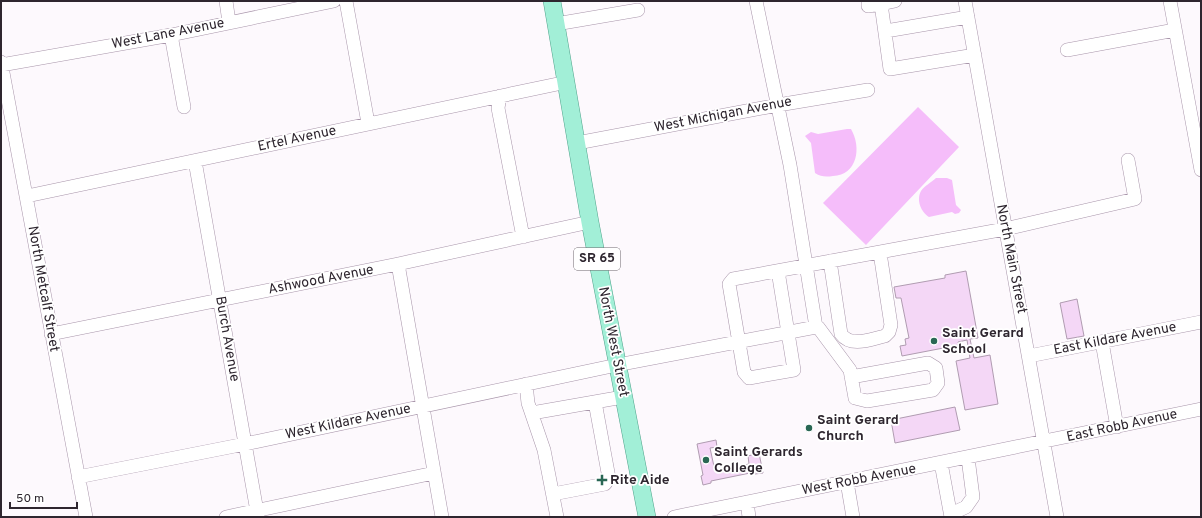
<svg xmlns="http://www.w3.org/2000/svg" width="1202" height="518" viewBox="0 0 1202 518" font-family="Overpass,sans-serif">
<rect width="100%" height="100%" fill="#fdf9fd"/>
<path fill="#f5bdfa" d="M918,107l41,40 -93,98 -43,-42z
M847,129h4c11,19 6,46 -18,47 -7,1 -12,1 -18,-3l-4,-30 -6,-7 6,-4 7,2z
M936,178h11l5,2 4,25 5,5 -2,3 -4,1 -3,-2 -23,5c-8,-5 -13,-17 -8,-26 3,-5 11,-9 15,-13z"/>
<path fill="#f4d7f6" stroke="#b09cb1" d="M966,271l12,67 -8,1 4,19 16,-3 8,49 -33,6 -9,-49 14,-3 -3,-18 -9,2 1,3 -57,11 -2,-10 6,-1 -1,-6 4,-1 -8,-40h-5l-2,-11 51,-9v-3z
M1077,299l7,37 -17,3 -7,-36z
M955,407l5,23 -65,13 -4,-23z
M716,440l1,7 -7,1 5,23 34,-7 -1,-8 11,-3 4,20 -8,1v-2l-44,9v2l-8,2 -2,-9 2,-1 -6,-31z"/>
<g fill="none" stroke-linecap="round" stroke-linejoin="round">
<g stroke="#a895aa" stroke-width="14">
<path id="minor" d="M226,1l3,21
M346,1l22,122
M756,1l34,164 26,162
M868,1v5l13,-2
M895,1l-14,3 9,65 85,-14
M965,1l92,516
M1170,1l31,169
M556,24l82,-14
M886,31l82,-14
M171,35l13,72
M1067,50l108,-20
M1,62l85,455
M1,65l170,-30 163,-34
M500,96l-2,12 25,129
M577,143l201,-38 90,-15
M195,161l63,356
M27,196l540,-114
M830,261l11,73c10,14 30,5 44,2l4,-4 2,-7 -11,-72
M398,264l44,253
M778,271l16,99 -45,8 -5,-6 -15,-88 4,-5 272,-50 130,-30 -7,-39
M51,334l347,-70 192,-42
M1102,342l15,85
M1029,356l172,-34
M526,384l2,19 16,47 13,67
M532,413l91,-16
M941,463l10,54
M78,477l167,-33 372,-79 199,-38h2l32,43 5,28 12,3 66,-11 5,-7 -2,-15 -8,-5 -77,14
M847,482l6,35
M553,494l52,-10 4,-6 -14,-76
M747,502l2,15
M951,514l15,-7 7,-10 -5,-39
M226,517l208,-44
M674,517l527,-108"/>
</g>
<g stroke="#51a28b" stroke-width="18">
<path id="major" d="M552,1l38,221 57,295"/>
</g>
<use href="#minor" stroke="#fff" stroke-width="13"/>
<use href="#major" stroke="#a2efd7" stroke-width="17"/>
</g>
<g fill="#296754" stroke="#fff" stroke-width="1.5">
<circle cx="934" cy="341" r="4"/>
<circle cx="809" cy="428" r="4"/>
<circle cx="706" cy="460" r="4"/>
<path d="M600 474h4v4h4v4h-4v4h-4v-4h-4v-4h4z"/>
</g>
<g text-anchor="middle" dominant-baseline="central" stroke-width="3.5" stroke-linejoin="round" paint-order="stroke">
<rect fill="#fff" stroke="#6d676d" stroke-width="1" x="574" y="248" width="46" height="22" rx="3"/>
<g font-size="13" font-weight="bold" fill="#2e262f">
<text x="597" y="259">SR 65</text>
</g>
<g font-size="14" fill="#2e262f" stroke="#fff">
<text transform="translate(168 34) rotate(-11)">West Lane Avenue</text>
<text transform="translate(723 115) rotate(-11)">West Michigan Avenue</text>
<text transform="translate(297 139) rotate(-12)">Ertel Avenue</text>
<text transform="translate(1011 259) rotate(79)">North Main Street</text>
<text transform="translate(321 280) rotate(-11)">Ashwood Avenue</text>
<text transform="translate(43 289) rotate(80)">North Metcalf Street</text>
<text transform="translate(227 339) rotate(80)">Burch Avenue</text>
<text transform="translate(1115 339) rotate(-11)">East Kildare Avenue</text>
<text transform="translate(613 342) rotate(79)">North West Street</text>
<text transform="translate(348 422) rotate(-12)">West Kildare Avenue</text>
<text transform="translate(1122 426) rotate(-12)">East Robb Avenue</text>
<text transform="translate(859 480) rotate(-11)">West Robb Avenue</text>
</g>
<g font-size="14" font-weight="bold" fill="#2e262f" stroke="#fff" text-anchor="start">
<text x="942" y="333">Saint Gerard<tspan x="942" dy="16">School</tspan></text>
<text x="817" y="420">Saint Gerard<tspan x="817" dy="16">Church</tspan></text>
<text x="714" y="452">Saint Gerards<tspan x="714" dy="16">College</tspan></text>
<text x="610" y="480">Rite Aide</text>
</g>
</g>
<rect width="1202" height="518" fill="none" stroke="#2e262f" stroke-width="4"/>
<path d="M10 502v6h67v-6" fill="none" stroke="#2e262f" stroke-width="2"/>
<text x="16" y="502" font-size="12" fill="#2e262f" stroke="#ffffff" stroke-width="3" paint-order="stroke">50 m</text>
</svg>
